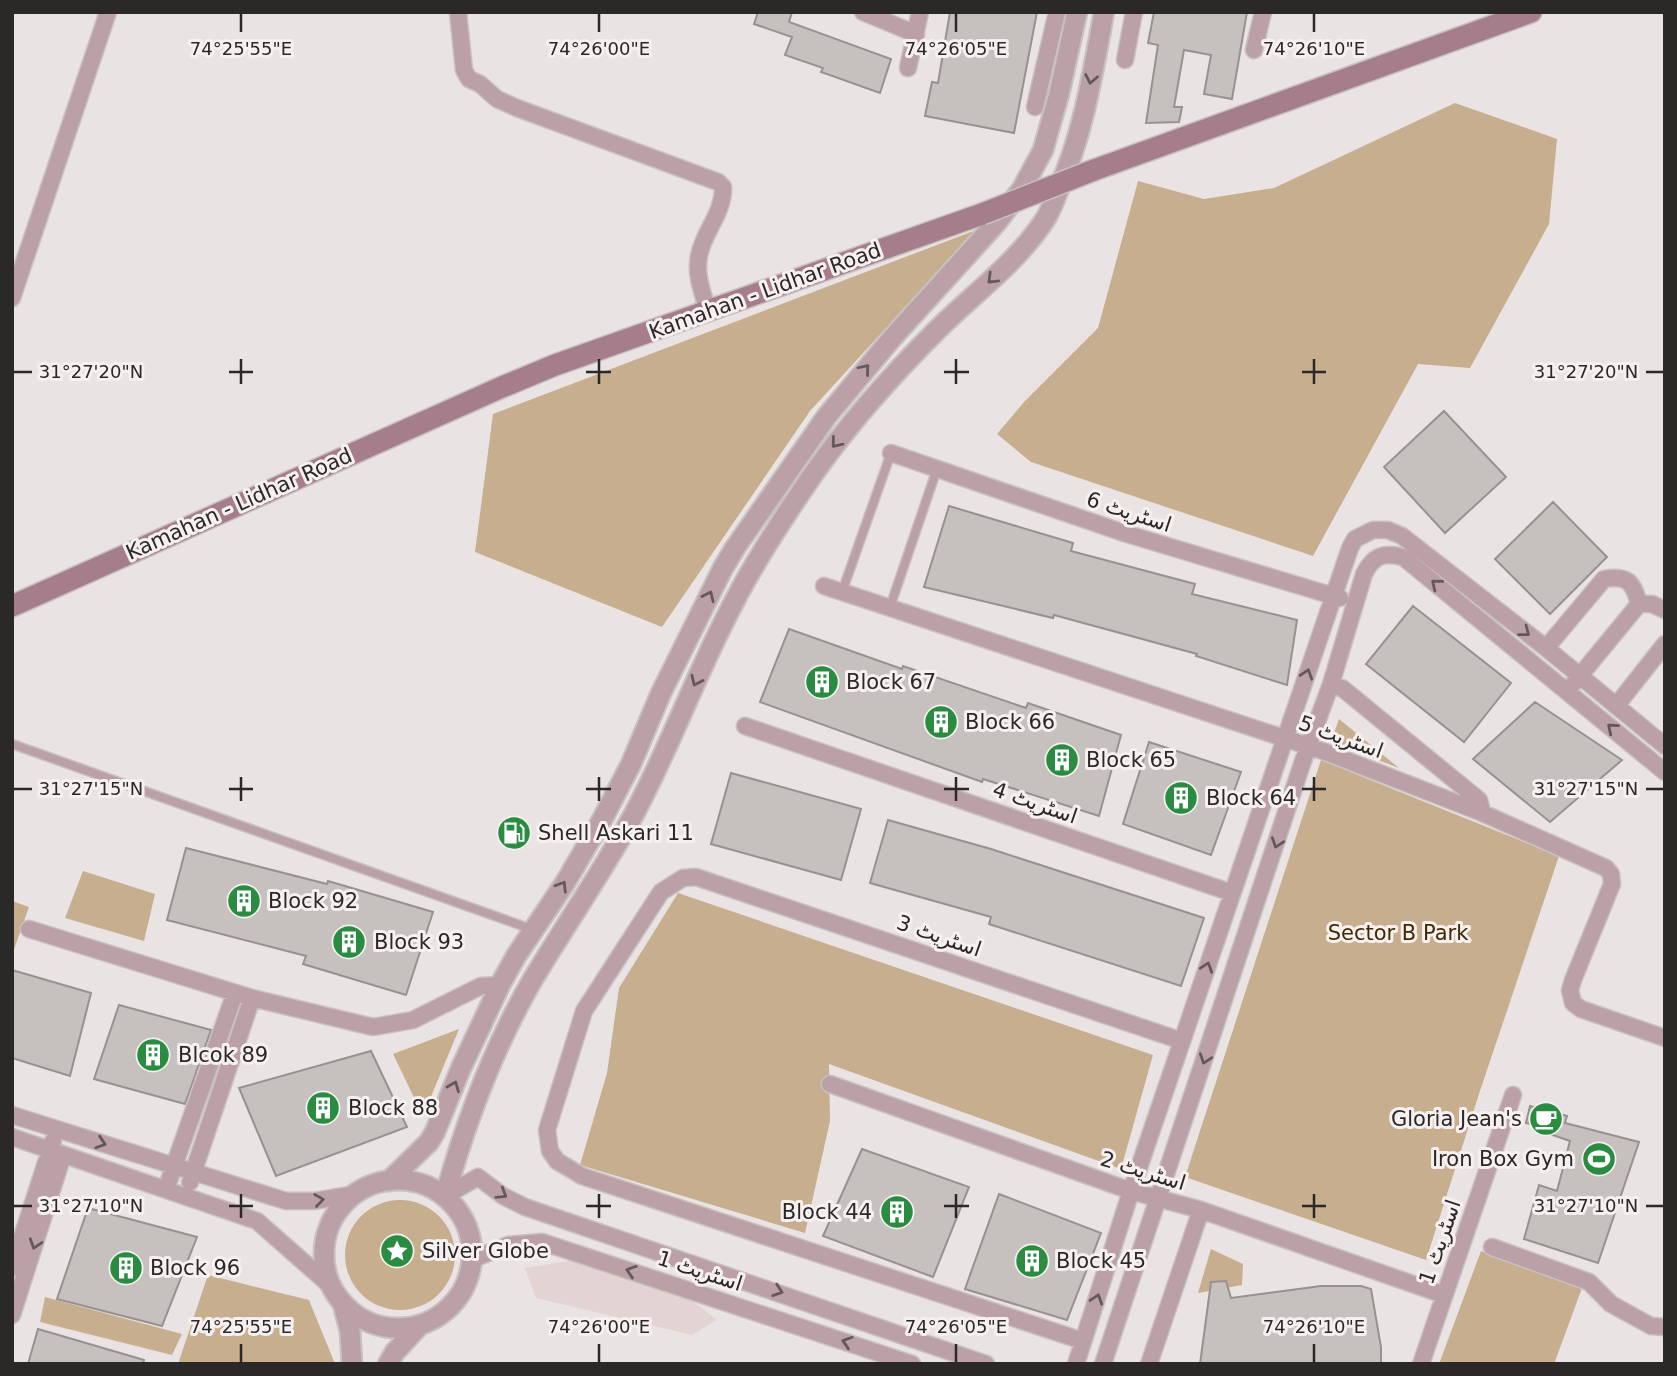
<svg xmlns="http://www.w3.org/2000/svg" width="1677" height="1376" viewBox="0 0 1677 1376" font-family="'DejaVu Sans','Noto Sans Arabic',sans-serif">
<rect width="100%" height="100%" fill="#eae3e3"/>
<path fill="#e3d4d3" d="M575,1260l115,39 27,21 -25,15 -156,-37 -11,-30z"/>
<path fill="#c7ae8f" d="M1455,103l102,36 -8,85 -79,144 -52,-4 -105,192 -282,-94 -34,-28 28,-33 73,-73 40,-147 66,18 70,-11z
M976,230l-166,181 -148,216 -187,-75 18,-138z
M1339,719l60,49 -68,-26z
M1321,760l238,96 -79,235 -54,169 -241,-83z
M83,871l72,23 -11,47 -79,-23z
M678,893l475,162 -32,114 -292,-105 1,57 -25,112 -225,-68 27,-92 12,-85z
M12,901l17,6 -17,48z
M459,1029l-36,87 -30,-62z
M345 1255a55 55 0 1 1 110 0a55 55 0 1 1-110 0Z
M1211,1249l32,15 -1,21 -44,8z
M1481,1251l101,37 -28,76h-115z
M208,1275l101,25 26,64h-157z
M45,1297l137,37 -10,21 -132,-33z"/>
<path fill="#c6c0be" stroke="#97928f" stroke-width="2" d="M758,12h34l-3,10 102,37 -11,34 -59,-21 2,-4 -38,-13 7,-18 -38,-13z
M950,12h87l-23,121 -89,-17 7,-34 6,1z
M1154,12h93l-15,87 -28,-5 7,-39 -27,-5 -10,57h8l-3,15 -33,1 12,-78 -10,-2z
M1444,411l62,66 -61,56 -61,-66z
M1553,502l54,55 -57,57 -55,-55z
M949,506l124,37 -2,8 124,33 -3,10 105,26 -10,65 -91,-29 1,-2 -143,-39 -1,3 -129,-31z
M1413,606l98,77 -47,59 -98,-78z
M789,629l113,40 1,-3 123,42 2,-5 93,32 -22,81 -116,-37 -1,3 -222,-80z
M1535,702l87,58 -72,62 -77,-63z
M1149,742l92,30 -30,83 -88,-31z
M731,773l130,36 -20,71 -130,-36z
M888,820l103,29 213,69 -23,68 -192,-62 2,-7 -121,-34z
M186,848l141,36 1,-3 105,31 -27,83 -103,-31 3,-8 -139,-36z
M12,970l79,23 -21,83 -58,-18z
M119,1005l92,25 -26,74 -91,-25z
M371,1051l36,76 -131,49 -37,-88z
M1530,1106l37,10 -2,7 74,19 -41,121 -74,-24 15,-54 18,6 13,-50 -32,-11 1,-4 -13,-3z
M862,1149l107,38 -36,90 -110,-41z
M999,1194l102,39 -34,87 -102,-31z
M88,1208l109,29 -35,89 -105,-27z
M1226,1281l5,17 90,-12h40l10,3 10,58v17h-181l11,-82z
M38,1329l106,31 -1,4h-115z"/>
<g fill="none" stroke-linecap="round" stroke-linejoin="round">
<g stroke="#c8c1c1" stroke-width="11">
<path id="service" d="M842,592l49,-139
M890,607l47,-138
M12,744l522,186"/>
</g>
<g stroke="#c8c1c1" stroke-width="19">
<path id="minor" d="M458,12l6,58 5,9 11,5 17,15 20,9 201,74 5,5c1,26 -20,45 -24,69 -4,19 4,38 9,55
M863,12l53,22
M1254,50l9,-38
M1125,60l9,-48
M908,68l12,-56
M1035,107l22,-95
M12,298l96,-286
M891,453l233,80 216,65
M824,586l499,165 157,61 126,56 5,6 1,10 -39,96 -3,10 3,13 8,6 84,29
M1639,604h13l13,6
M1546,648l58,-69c24,-4 29,3 35,25
M1574,683l65,-79
M1331,684l11,4 137,112 2,7 -1,5
M1616,706l49,-62
M745,726l487,167
M29,929l223,69 121,29 40,-7 68,-34 19,-1
M830,1084l301,107 70,19 243,85
M12,1115l274,86h28l41,-7
M12,1137l245,84 75,66
M190,1182l62,-184
M166,1189l69,-196
M445,1196l33,-19 25,19 22,11 461,157
M1492,1247l97,35 22,22 40,22 14,1
M473,1259l35,-14 34,-3 370,122
M12,1268l41,-127
M12,1315l51,-160
M1083,1341l-501,-165 -25,-15 -7,-10 -3,-21 37,-119 77,-119 22,-14 13,-1 486,164
M1076,1364l55,-173 219,-643 5,-9 18,-9h15l14,6 144,112 119,98
M1103,1364l205,-618 23,-62 33,-110c9,-18 19,-22 39,-17l262,215
M1149,1364l52,-154
M1421,1364l92,-269"/>
</g>
<g stroke="#c8c1c1" stroke-width="23">
<path id="tertiary" d="M324 1254a74 74 0 1 1 148 0a74 74 0 1 1-148 0Z
M389,1181l40,-39 6,-10 26,-64 39,-83 16,-29 49,-73 38,-65 28,-54 30,-71 62,-125 12,-20 92,-132 66,-79 104,-115 25,-33 21,-39 16,-56 18,-82
M445,1196c21,-75 48,-148 88,-217 33,-55 70,-108 101,-165 37,-69 63,-143 100,-212 23,-45 51,-87 80,-129 36,-51 78,-98 122,-142 37,-37 82,-69 110,-113 6,-10 10,-22 14,-32 24,-55 33,-115 44,-174
M343,1304l7,27 2,33
M388,1364l7,-12 24,-26"/>
</g>
<g stroke="#c8c1c1" stroke-width="24">
<path id="secondary" d="M1094,170l437,-158
M12,606l490,-219 53,-22 427,-151"/>
</g>
<use href="#service" stroke="#bba0a8" stroke-width="8"/>
<use href="#minor" stroke="#bba0a8" stroke-width="16"/>
<use href="#tertiary" stroke="#bba0a8" stroke-width="19"/>
<use href="#secondary" stroke="#a67e8b" stroke-width="21"/>
<g stroke="#c8c1c1" stroke-width="24" stroke-linecap="butt">
<path id="secondary-bridge" d="M982,214l112,-44"/>
</g>
<use href="#secondary-bridge" stroke="#a67e8b" stroke-width="21"/>
</g>
<defs><path id="oneway-chevron" d="M-2-3.5L2.5 0L-2 3.5" fill="none" stroke-width="1.6" stroke-linecap="round" stroke-linejoin="round" transform="scale(1.75)"/></defs>
<g stroke="#65585b">
<use href="#oneway-chevron" transform="translate(1091 79) rotate(101)"/>
<use href="#oneway-chevron" transform="translate(992 279) rotate(136)"/>
<use href="#oneway-chevron" transform="translate(865 369) rotate(-50)"/>
<use href="#oneway-chevron" transform="translate(836 443) rotate(129)"/>
<use href="#oneway-chevron" transform="translate(1436 584) rotate(-141)"/>
<use href="#oneway-chevron" transform="translate(709 596) rotate(-65)"/>
<use href="#oneway-chevron" transform="translate(1525 632) rotate(38)"/>
<use href="#oneway-chevron" transform="translate(1307 674) rotate(-72)"/>
<use href="#oneway-chevron" transform="translate(696 681) rotate(115)"/>
<use href="#oneway-chevron" transform="translate(1612 728) rotate(-140)"/>
<use href="#oneway-chevron" transform="translate(1277 843) rotate(109)"/>
<use href="#oneway-chevron" transform="translate(562 886) rotate(-58)"/>
<use href="#oneway-chevron" transform="translate(1207 967) rotate(-71)"/>
<use href="#oneway-chevron" transform="translate(1205 1059) rotate(109)"/>
<use href="#oneway-chevron" transform="translate(454 1086) rotate(-68)"/>
<use href="#oneway-chevron" transform="translate(101 1143) rotate(18)"/>
<use href="#oneway-chevron" transform="translate(502 1194) rotate(32)"/>
<use href="#oneway-chevron" transform="translate(319 1200) rotate(-8)"/>
<use href="#oneway-chevron" transform="translate(35 1244) rotate(108)"/>
<use href="#oneway-chevron" transform="translate(631 1271) rotate(-162)"/>
<use href="#oneway-chevron" transform="translate(778 1291) rotate(19)"/>
<use href="#oneway-chevron" transform="translate(1097 1299) rotate(-72)"/>
<use href="#oneway-chevron" transform="translate(847 1342) rotate(-162)"/>
</g>
<path fill="none" stroke="#2b2828" stroke-width="2.5" d="M241,14v18M599,14v18M956,14v18M1314,14v18M241,359v25M599,359v25M956,359v25M1314,359v25M14,372h18M229,372h24M586,372h25M944,372h25M1302,372h24M1646,372h17M241,777v24M599,777v24M956,777v24M1314,777v24M14,789h18M229,789h24M586,789h25M944,789h25M1302,789h24M1646,789h17M241,1194v24M599,1194v24M956,1194v24M1314,1194v24M14,1206h18M229,1206h24M586,1206h25M944,1206h25M1302,1206h24M1646,1206h17M241,1344v18M599,1344v18M956,1344v18M1314,1344v18"/>
<defs>
<g id="building-disc" transform="scale(1.75)"><circle r="9.5" fill="#298c40" stroke="#f7f0f0"/><path d="M-4-6H4V6H1V3H-1V6H-4ZM-2.5-4.3h1.7v1.8h-1.7ZM.8-4.3h1.7v1.8H.8ZM-2.5-1h1.7V.8h-1.7ZM.8-1h1.7V.8H.8Z" fill="#fff"/></g>
<g id="fuel-disc" transform="scale(1.75)"><circle r="9.5" fill="#298c40" stroke="#f7f0f0"/><path d="M-5.5-6h7V0h2V4h1.3V-2.5L3-4.5l.8-.8L6-3V5H2.5V1h-1V6h-7ZM-4.2-4.7v3.2H.2V-4.7Z" fill="#fff"/></g>
<g id="cafe-disc" transform="scale(1.75)"><circle r="9.5" fill="#298c40" stroke="#f7f0f0"/><path d="M-5.5-4.5H6V0H3Q3 3.5 0 3.5H-2.5Q-5.5 3.5-5.5 0ZM3-3.2v2h1.7v-2ZM-6 4.5H4V6H-6Z" fill="#fff"/></g>
<g id="stadium-disc" transform="scale(1.75)"><circle r="9.5" fill="#298c40" stroke="#f7f0f0"/><path d="M0-5a6.5 5 0 1 0 0 10a6.5 5 0 1 0 0-10ZM-3.5-1.8h7v3.6h-7Z" fill="#fff"/></g>
<g id="sight-disc" transform="scale(1.75)"><circle r="9.5" fill="#298c40" stroke="#f7f0f0"/><path d="M0-6L1.8-2.2L6-1.7L2.9 1.2L3.7 5.4L0 3.3L-3.7 5.4L-2.9 1.2L-6-1.7L-1.8-2.2Z" fill="#fff"/></g>
</defs>
<g fill-rule="evenodd">
<use href="#building-disc" x="822" y="682"/>
<use href="#building-disc" x="941" y="722"/>
<use href="#building-disc" x="1062" y="760"/>
<use href="#building-disc" x="1181" y="798"/>
<use href="#fuel-disc" x="514" y="833"/>
<use href="#building-disc" x="244" y="901"/>
<use href="#building-disc" x="349" y="942"/>
<use href="#building-disc" x="153" y="1055"/>
<use href="#building-disc" x="323" y="1108"/>
<use href="#cafe-disc" x="1546" y="1119"/>
<use href="#stadium-disc" x="1599" y="1159"/>
<use href="#building-disc" x="897" y="1212"/>
<use href="#sight-disc" x="397" y="1251"/>
<use href="#building-disc" x="1032" y="1261"/>
<use href="#building-disc" x="126" y="1268"/>
</g>
<g text-anchor="middle" dominant-baseline="central" stroke-width="6" stroke-linejoin="round" paint-order="stroke">
<g font-size="21" fill="#2b2828" stroke="#f7f0f0">
<text transform="translate(765 291) rotate(-20)">Kamahan - Lidhar Road</text>
<text transform="translate(239 504) rotate(-24)">Kamahan - Lidhar Road</text>
<text transform="translate(1129 512) rotate(18)">اسٹریٹ 6</text>
<text transform="translate(1341 737) rotate(20)">اسٹریٹ 5</text>
<text transform="translate(1035 803) rotate(19)">اسٹریٹ 4</text>
<text transform="translate(939 936) rotate(19)">اسٹریٹ 3</text>
<text transform="translate(1143 1171) rotate(17)">اسٹریٹ 2</text>
<text transform="translate(1440 1242) rotate(-71)">اسٹریٹ 1</text>
<text transform="translate(700 1271) rotate(18)">اسٹریٹ 1</text>
</g>
<g font-size="21" fill="#2b2828" stroke="#f7f0f0" text-anchor="start">
<text x="846" y="682">Block 67</text>
<text x="965" y="722">Block 66</text>
<text x="1086" y="760">Block 65</text>
<text x="1206" y="798">Block 64</text>
<text x="538" y="833">Shell Askari 11</text>
<text x="268" y="901">Block 92</text>
<text x="374" y="942">Block 93</text>
<text x="178" y="1055">Blcok 89</text>
<text x="348" y="1108">Block 88</text>
<text x="1522" y="1119" text-anchor="end">Gloria Jean's</text>
<text x="1574" y="1159" text-anchor="end">Iron Box Gym</text>
<text x="872" y="1212" text-anchor="end">Block 44</text>
<text x="422" y="1251">Silver Globe</text>
<text x="1056" y="1261">Block 45</text>
<text x="150" y="1268">Block 96</text>
</g>
<g font-size="21" fill="#422901" stroke="#f7f0f0">
<text x="1398" y="933">Sector B Park</text>
</g>
</g>
<g font-size="18" text-anchor="middle" fill="#2b2828" stroke="#f7f0f0" stroke-width="6" stroke-linejoin="round" paint-order="stroke">
<text x="241" y="55">74°25'55"E</text>
<text x="599" y="55">74°26'00"E</text>
<text x="956" y="55">74°26'05"E</text>
<text x="1314" y="55">74°26'10"E</text>
<text x="91" y="378">31°27'20"N</text>
<text x="1586" y="378">31°27'20"N</text>
<text x="91" y="795">31°27'15"N</text>
<text x="1586" y="795">31°27'15"N</text>
<text x="91" y="1212">31°27'10"N</text>
<text x="1586" y="1212">31°27'10"N</text>
<text x="241" y="1333">74°25'55"E</text>
<text x="599" y="1333">74°26'00"E</text>
<text x="956" y="1333">74°26'05"E</text>
<text x="1314" y="1333">74°26'10"E</text>
</g>
<rect width="1677" height="1376" fill="none" stroke="#2b2828" stroke-width="28"/>
</svg>
